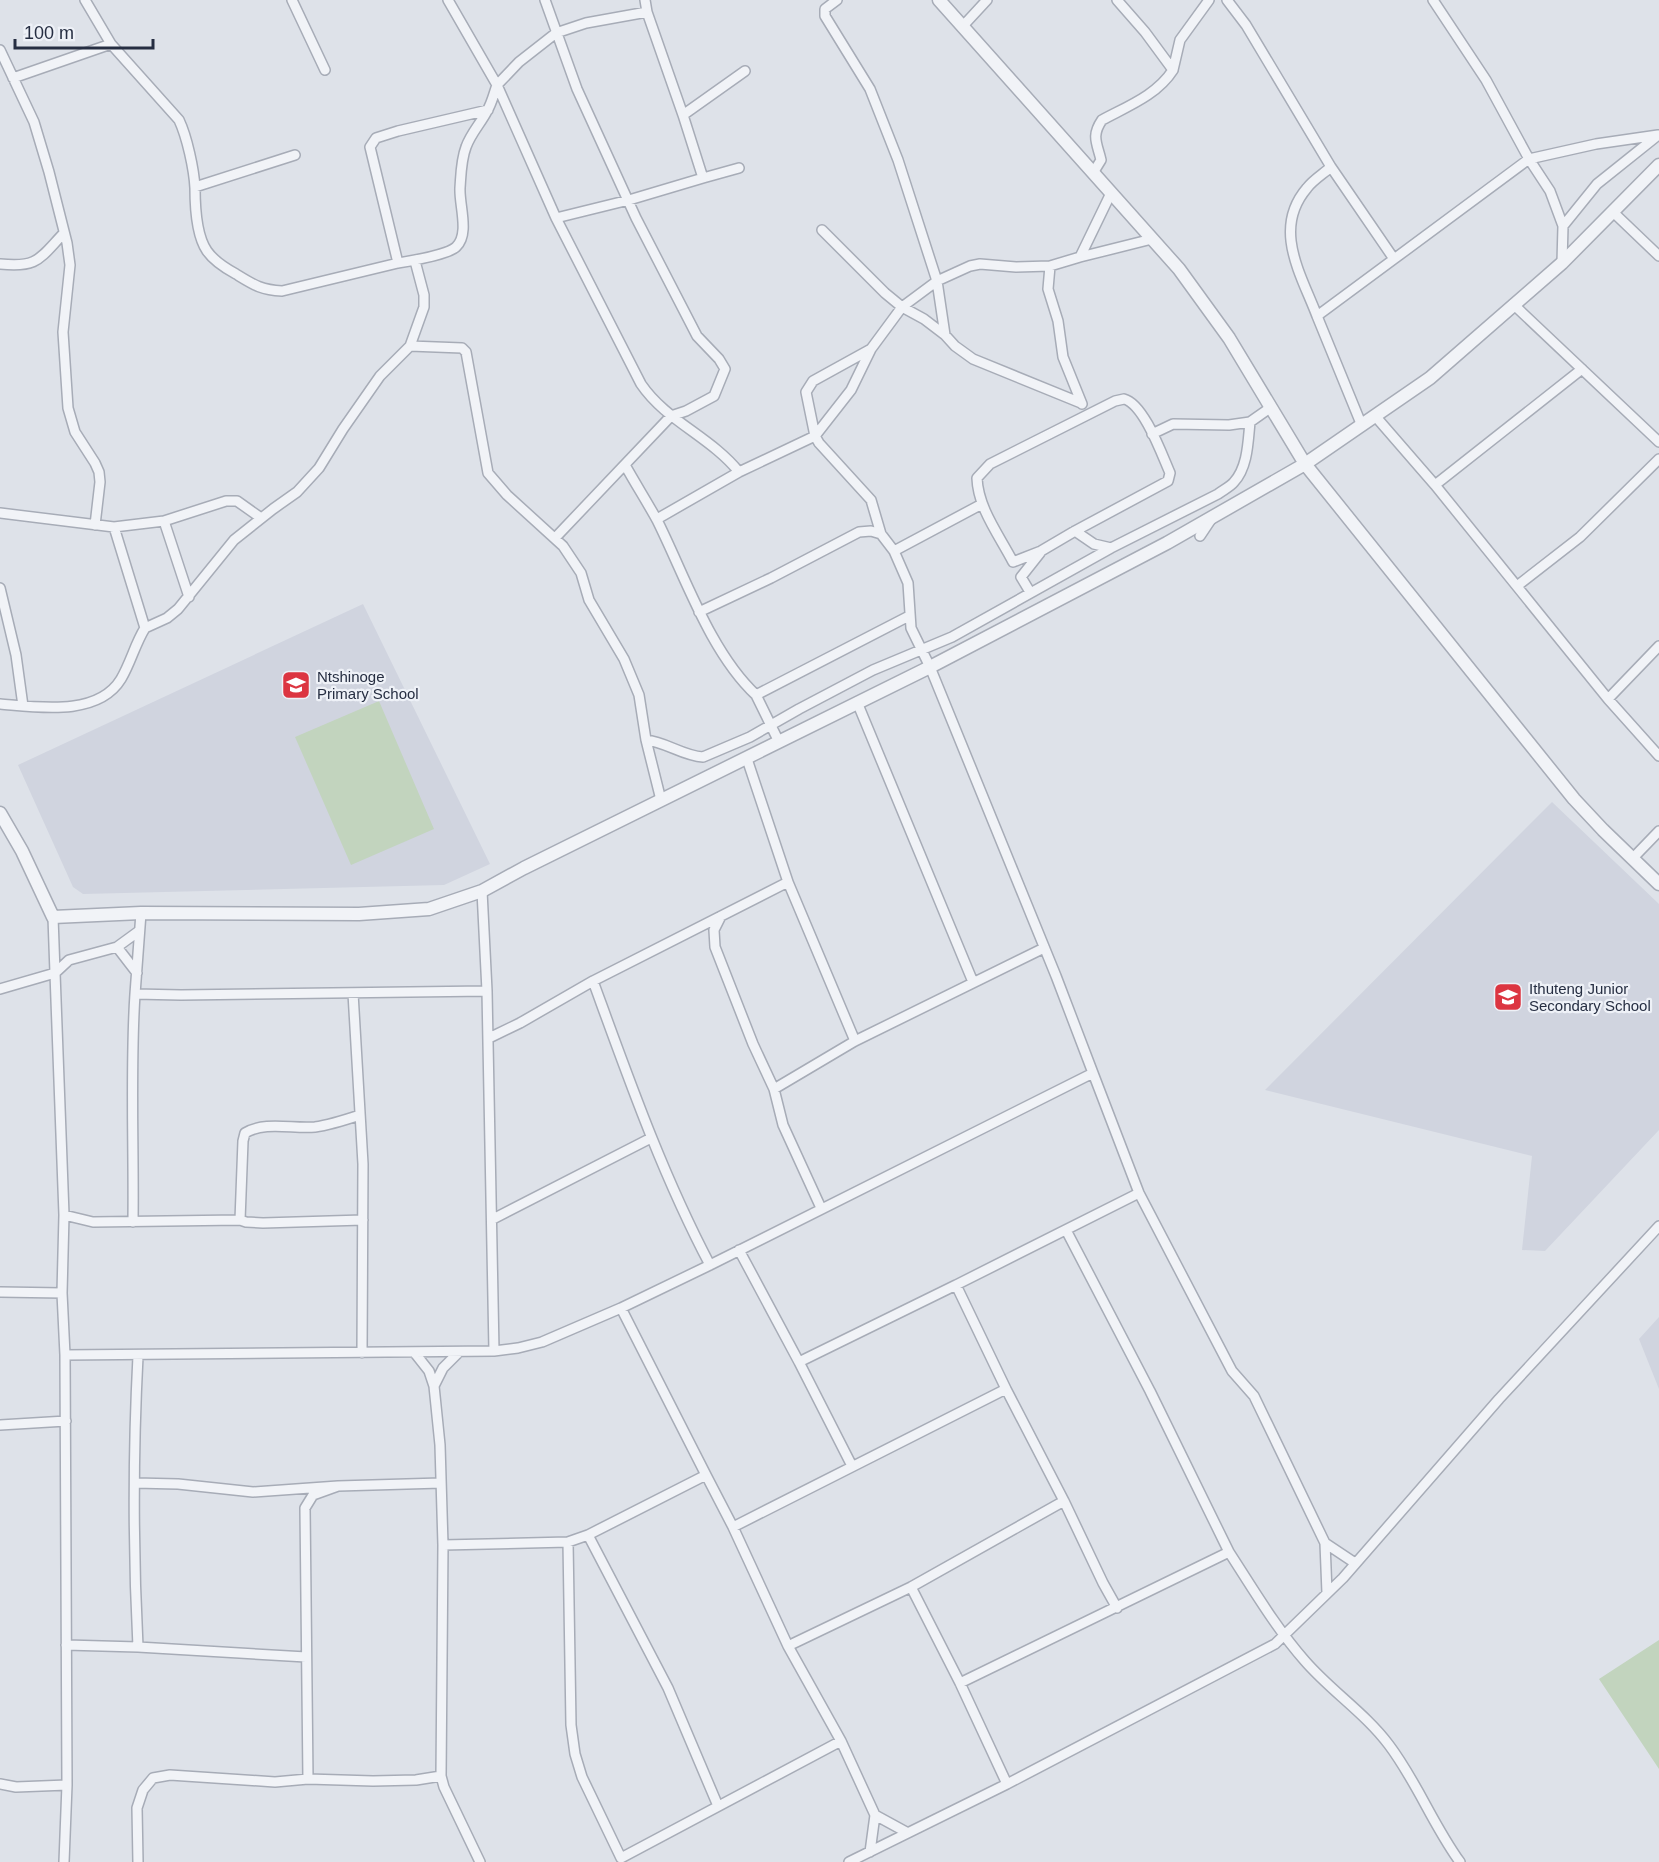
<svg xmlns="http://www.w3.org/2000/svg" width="1659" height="1862" viewBox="0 0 1659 1862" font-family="Arial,sans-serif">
<rect width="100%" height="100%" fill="#dee2e9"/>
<path fill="#d0d4df" d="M363,604l127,260 -46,21 -361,9 -10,-7 -55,-122z
M1552,802l107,102v226l-114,121 -23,-1 10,-94 -267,-66z
M1659,1317v72l-20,-50z"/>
<path fill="#c2d4be" d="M379,701l55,128 -83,36 -56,-128z
M1659,1640v129l-60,-90z"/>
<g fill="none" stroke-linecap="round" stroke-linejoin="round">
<g stroke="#a7acb7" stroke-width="12">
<path id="minor" d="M85,0l26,44 68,76c8,17 15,49 16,68 0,18 1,47 12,63 7,10 18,17 29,23 18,11 25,16 46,17l116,-28c12,-2 49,-8 58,-16 14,-13 3,-42 4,-59 1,-14 1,-28 6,-41 5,-14 15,-24 21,-36 5,-8 7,-18 10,-26l-49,-85
M292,0l33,70
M545,0l32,89 59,129 61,118 22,23 6,10 -11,27 -28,15 -15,5 -116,122
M837,0l-12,9v7l45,73 28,71 39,121 8,54
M1227,0l19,25 85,142 63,92 -77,57 45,110
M1433,0l53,80 43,79 67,-15 62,-9
M647,12l-61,11 -30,10 -37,29 -22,23 59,133 85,166c25,37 70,53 98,88l76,-36 -9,-44 7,-11 58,-32 31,-42 35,-26 33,-15 10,-2 36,3 34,-1 30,-9 31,-64
M962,27l25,-27
M0,50l34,72 15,50 18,71 3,22 -7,67 5,76 7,24 20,31 4,9 1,10 -5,43
M1173,70l7,-30 29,-40
M13,78l98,-34
M683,115l62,-44
M1093,173l8,-13c-4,-17 -10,-24 1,-40 26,-14 55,-25 71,-50l-28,-38 -28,-32
M703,178l36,-10
M195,187l100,-32
M1613,212l46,44
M556,218l73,-18 74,-22 -20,-63 -36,-103 -2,-12
M1563,226l34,-42 60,-48
M822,230l63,63 17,14 22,12 21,16 10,11 18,13 108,44
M1080,257l72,-18
M1394,259l135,-100 21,32 13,35 -1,37
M398,263l-28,-116 6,-9 22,-7 90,-21
M0,264c38,4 39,-5 64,-31
M1050,266l-2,23 10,32 5,36 19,47
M1513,304l146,138
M1317,316c-16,-42 -45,-87 -10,-128 6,-8 16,-14 24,-21
M410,346l52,2 4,4 22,121 19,22 56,51 18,27 8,27 35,59 15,36 7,45 15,60
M871,349l-20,41 -36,46 4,7 52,57 10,34
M1124,399c20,5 38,56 46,74l-2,8 -93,50 -34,20 -28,11c-14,-27 -35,-54 -36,-84l13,-14 125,-63z
M1376,417l59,68 173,214 51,57
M1152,434l21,-10 56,1 21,-3 20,-14
M625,465c10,18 22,37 32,55 28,56 53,132 99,175
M1435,485l147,-116
M0,513l114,14 50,-6 62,-20h11l24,17
M657,519l82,-47
M164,521l25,76
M1075,531l19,13 17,4
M1200,536l12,-18
M894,551l88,-47
M1517,586l63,-49 79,-78
M0,588l16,67 7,51
M1030,592l-9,-15 19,-24
M145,628l22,-10 11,-9 56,-69 39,-31 24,-17 22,-24 24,-39 37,-53 30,-30 14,-39v-12l-9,-34
M1608,699l51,-53
M857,702l116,280
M0,704c37,3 98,13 121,-25 10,-17 14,-35 24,-51l-31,-101
M646,740c20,2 37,16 57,17l47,-20 49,-28 74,-39 79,-33 159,-89 107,-54c5,-4 12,-7 16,-12 14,-15 14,-41 16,-60
M779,742l-23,-47 153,-79
M1632,859l27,-28
M788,882l67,159
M141,913l-6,81 46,1 306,-4
M721,916l-7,14 1,17 38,97 21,45
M139,931l-22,16 -48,13 -14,13 9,242 -2,78 3,62 429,-4 -7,-360 -5,-100
M117,947l20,26
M593,981c35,96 69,193 117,284
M0,989l55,-16 -2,-56
M353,993l10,171 -1,189
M489,1038l31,-15 73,-42 195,-99 -41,-123
M1093,1073l46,120 93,178 22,25 71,147 2,50
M360,1115c-15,5 -30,10 -45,12 -23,2 -50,-6 -70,6l-2,8 -3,79 6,2 17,1 100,-3
M821,1208l-38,-83 -9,-36 81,-48 189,-93
M64,1215l29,7 147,-2
M493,1219l158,-81
M133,1222c1,-76 -3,-153 2,-228
M1066,1230l84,161 79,161
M739,1250l60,112
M0,1292l62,1
M494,1351l24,-3 24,-6 79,-34 89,-43 383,-192 -37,-97 -126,-309 -19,-39 -3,-45 -14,-32 -13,-17 -10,-3 -12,1 -88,46 -72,34
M414,1352l15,19 5,15
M459,1352l-16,16 -9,18 6,59 3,100 -2,231 3,11 36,75
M0,1425l66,-4
M852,1466l-53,-104 157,-77
M706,1475l27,52 55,119 53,95 34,74 -5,37
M135,1483l43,1 75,8 85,-6 103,-3
M1064,1501l39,82 14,25
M733,1527l273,-138 -50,-104 183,-92
M588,1535l80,153 50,118
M568,1542l3,183 4,29 7,23 39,81 220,-117
M1325,1543l30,20
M443,1545l125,-3 20,-7 118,-60 -85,-167
M911,1587l49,96 47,101
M66,1645l72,2 168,10
M788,1646l123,-59 153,-86 -58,-112
M138,1647c-5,-97 -5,-195 0,-291
M960,1683l269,-131c24,37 47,76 76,109 26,30 60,52 84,84 28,37 44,80 71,117
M308,1779l-3,-271 8,-13 25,-9
M0,1784l16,3 51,-2
M875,1815l33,18
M64,1862l3,-77 -2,-430
M138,1862l-1,-54 6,-18 10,-12 17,-3 105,7 33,-3 65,2 43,-1 25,-4
M849,1862l158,-78 268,-140 68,-66 156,-179 160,-173"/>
</g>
<g stroke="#a7acb7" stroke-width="15">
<path id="tertiary" d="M939,0l240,269 50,69 76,126 269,335 29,31 56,54
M0,813l22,38 31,66 88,-4 218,1 70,-5 53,-18 42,-23 406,-201 237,-124 138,-79 125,-86 132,-115 97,-98"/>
</g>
<use href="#minor" stroke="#f1f3f7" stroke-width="9"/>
<use href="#tertiary" stroke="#f1f3f7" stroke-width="12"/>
</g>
<defs>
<g id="school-square" transform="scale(1.5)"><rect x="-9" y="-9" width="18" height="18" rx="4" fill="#dc3541" stroke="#eef1f7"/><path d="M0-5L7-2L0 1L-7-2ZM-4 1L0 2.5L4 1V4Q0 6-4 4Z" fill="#fff"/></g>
</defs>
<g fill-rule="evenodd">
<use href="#school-square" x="296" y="685"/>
<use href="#school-square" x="1508" y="997"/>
</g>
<g text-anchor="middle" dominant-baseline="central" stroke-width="4.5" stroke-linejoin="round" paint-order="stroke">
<g font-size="15" fill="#262e42" stroke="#eef1f7" text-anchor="start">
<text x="317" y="676">Ntshinoge<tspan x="317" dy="17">Primary School</tspan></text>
<text x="1529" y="988">Ithuteng Junior<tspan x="1529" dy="17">Secondary School</tspan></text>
</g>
</g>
<path d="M15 39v9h138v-9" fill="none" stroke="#262e42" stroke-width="3"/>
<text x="24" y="39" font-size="18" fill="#262e42" stroke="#eef1f7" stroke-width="4.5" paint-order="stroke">100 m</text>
</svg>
